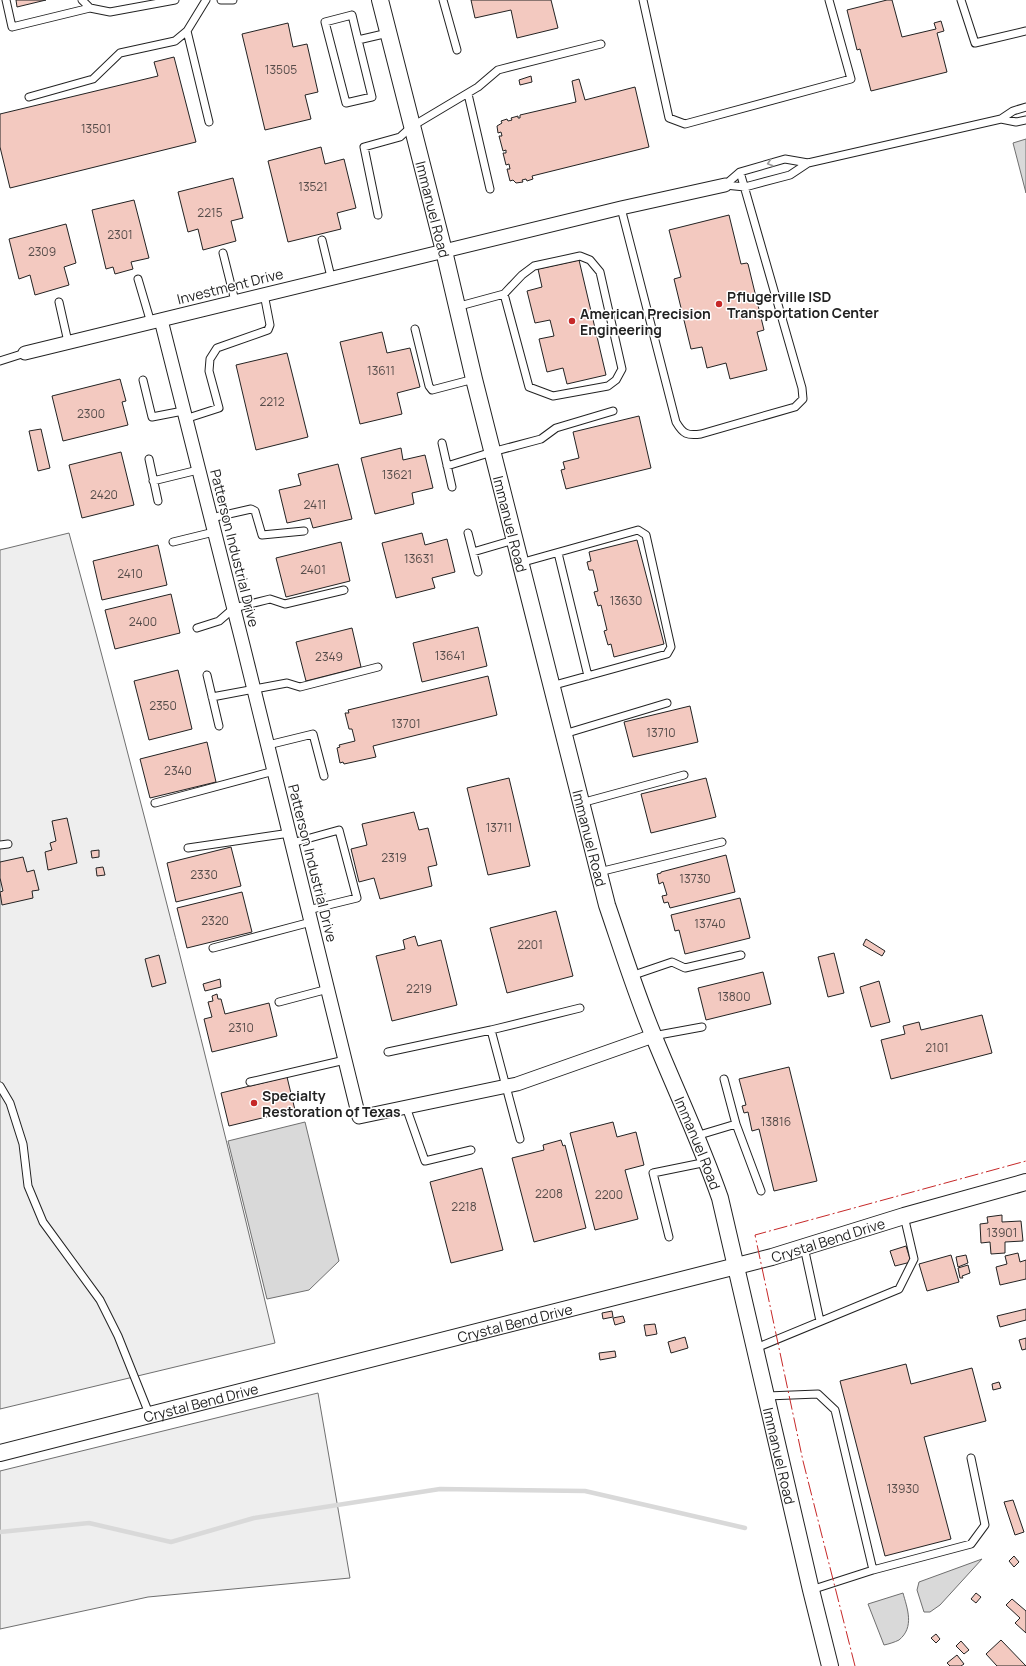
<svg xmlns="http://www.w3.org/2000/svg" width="1026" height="1666" viewBox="0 0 1026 1666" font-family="Manrope,sans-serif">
<rect width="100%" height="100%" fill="#fff"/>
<path fill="#eee" stroke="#6f6f6f" d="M69,533c73,269 142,539 206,810l-275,66v-859z
M318,1393l32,185 -202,19 -148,32v-158z"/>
<path fill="#d9d9d9" stroke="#6f6f6f" d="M1026,139v54l-13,-50z
M305,1122l34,139 -30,29 -42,9 -39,-158z
M982,1559l-42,46 -10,7h-6l-7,-22 2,-8z
M903,1593c4,15 12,34 -4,47 -4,2 -10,4 -15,5l-16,-41z"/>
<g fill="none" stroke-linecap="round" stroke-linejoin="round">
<path stroke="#d9d9d9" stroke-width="4.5" d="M0,1532l89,-9 82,19 83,-24 186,-29 145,2 160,37"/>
</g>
<path fill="#f3c9c0" stroke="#222" d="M16,0h30l-29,7z
M471,0h80l7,28 -41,10 -6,-28 -36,8z
M887,0h5l10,37 34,-8 -2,-6 7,-2 3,10 -7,2 10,39 -76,19 -11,-42 -3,1 -10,-40z
M288,23l5,24 14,-3 11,48 -13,3 6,24 -46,11 -23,-96z
M174,57l22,85 -186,46 -10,-41v-33l158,-38 -4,-14z
M531,76l1,6 -12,3 -1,-5z
M579,79l6,21 50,-13 14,60 -117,29 1,3 -6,2 -1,-2 -4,1 1,2 -7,1 -3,-3 -3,1 -3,-12h3l-1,-5 -3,1 -3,-12h3v-3l-3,1 -4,-15h3l-1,-4 -3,1 -1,-7 5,-3 -1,-2 6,-2 1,2 4,-1 -1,-2 7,-2v2h2v-3l56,-13 -4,-21z
M321,147l4,17 19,-5 12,49 -19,5 4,16 -53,13 -20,-81z
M233,178l10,40 -12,3 5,20 -33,9 -5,-21 -10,3 -10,-40z
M134,200l15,58 -18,4 2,7 -18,5 -2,-7 -7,2 -14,-59z
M729,215l12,49 6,-1 1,1 16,66 -7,2 10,38 -37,9 -4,-16 -19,5 -5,-21 -11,2 -17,-70 7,-2 -12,-47z
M66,224l10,39 -12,4 5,18 -34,10 -5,-20 -11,4 -10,-40z
M579,260l27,115 -39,9 -4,-16 -16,4 -8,-33 15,-3 -4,-16 -15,3 -8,-32 15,-4 -4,-18z
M382,332l5,21 23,-5 10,39 -23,6 5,21 -42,10 -20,-82z
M287,353l21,84 -52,13 -20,-85z
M120,379l6,22 -4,1 6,23 -65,16 -11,-45z
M639,416l12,52 -85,21 -5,-19 4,-1 -2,-7 16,-4 -6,-26z
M41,429l9,39 -12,3 -9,-40z
M401,448l2,12 22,-5 8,33 -21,5 2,11 -39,10 -14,-56z
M121,452l13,53 -52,13 -13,-53z
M338,464l14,55 -39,9 -3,-10 -23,5 -8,-33 22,-5 -3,-11z
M422,533l3,12 22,-6 8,33 -23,6 3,10 -39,10 -14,-55z
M637,540l27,104 -50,13 -3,-13 -3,1 -4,-14 3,-1 -6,-25 -3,1 -4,-14 4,-1 -5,-21h-4l-2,-8 4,-1 -2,-9z
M341,542l9,39 -64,16 -10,-39z
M158,545l9,40 -65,15 -9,-39z
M171,594l9,39 -65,16 -10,-39z
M478,627l9,39 -65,16 -9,-39z
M352,628l9,39 -55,14 -10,-39z
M178,670l14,59 -43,11 -15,-59z
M488,676l9,39 -124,31 3,11 -32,7 -1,-2 -3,1 -3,-15 3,-1 -1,-2 16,-4 -3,-12h-3l-4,-16h4l-1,-3z
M690,706l8,36 -65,15 -9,-35z
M207,742l9,40 -66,16 -10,-39z
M509,778l21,88 -42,9 -21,-87z
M706,778l10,39 -65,16 -10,-39z
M414,812l5,18 9,-2 9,37 -9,2 4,19 -52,13 -6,-21 -15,4 -8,-33 16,-4 -5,-21z
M67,818l10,45 -29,7 -3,-18 7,-2 -2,-7 6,-2 -4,-20z
M231,847l10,39 -65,16 -9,-39z
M99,850v7l-7,1 -1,-7z
M726,855l9,37 -65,16 -2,-6 -4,1 -2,-7 5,-1 -4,-13 -4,2 -2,-10 4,-1v-1z
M23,857l4,15 7,-2 5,20 -7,1 1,7 -31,7 -2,-13 3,-1 -3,-13v-16z
M103,867l2,8 -8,1 -1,-8z
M242,892l10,40 -65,16 -10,-40z
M740,898l10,40 -65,16 -6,-24 -4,1 -4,-16z
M556,911l17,65 -66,17 -17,-65z
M415,936l3,10 23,-6 16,65 -65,16 -16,-65 29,-7 -2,-9z
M866,939l19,12 -3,5 -19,-11z
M834,953l10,40 -16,4 -10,-40z
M159,955l7,28 -14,4 -7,-28z
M763,972l8,32 -65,16 -8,-32z
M220,979l1,8 -16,4 -2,-7z
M879,981l11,41 -19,5 -11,-40z
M217,994l1,5h3l4,15 44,-11 8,33 -65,16 -8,-33 8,-2 -4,-15 5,-1 -1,-5z
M982,1015l10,38 -101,26 -10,-39 24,-6 -2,-8 16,-4 2,8z
M789,1067l28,114 -43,10 -15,-62 -7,2 -4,-19 -4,1 -2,-7 4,-1 -7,-26z
M287,1077l8,33 -66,16 -8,-33z
M613,1122l4,15 19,-5 8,33 -19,5 13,49 -43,11 -25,-97z
M561,1140l2,6 2,-1 21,83 -52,14 -22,-84 32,-8 -1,-5z
M482,1168l21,82 -52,13 -21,-81z
M1002,1215v7l19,-1 2,20 -18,1v11l-14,1 -1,-12 -9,1 -1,-19 8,-1 -1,-6z
M906,1246l5,16 -16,4 -5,-15z
M1018,1253l2,9 6,-2v19l-26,6 -4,-18 11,-3 -2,-8z
M951,1255l8,27 -32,9 -8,-27z
M966,1255l2,8 -10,4 -2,-10z
M968,1265l2,8 -8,3 1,2h-3l-2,-10z
M1026,1309v11l-26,7 -3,-11z
M612,1311l1,6 -10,2 -1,-6z
M623,1316l2,6 -10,3 -2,-7z
M655,1324l2,10 -11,2 -2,-11z
M685,1337l3,11 -17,5 -3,-11z
M1026,1338v11l-4,1 -3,-10z
M615,1351l1,6 -16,3 -1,-7z
M906,1364l5,20 61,-16 14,53 -62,16 27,102 -66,17 -45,-175z
M999,1382l2,6 -8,2 -1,-6z
M1013,1500l11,32 -9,3 -11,-33z
M1014,1556l5,6 -5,5 -5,-6z
M976,1593l5,4 -5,6 -5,-4z
M1012,1599l14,12v22l-11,-10 5,-5 -14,-13z
M936,1634l4,5 -4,4 -5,-5z
M1001,1640l25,26h-29l-11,-12z
M961,1641l8,9 -5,4 -8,-8z
M957,1655l7,9 -3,2h-11l-3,-3z"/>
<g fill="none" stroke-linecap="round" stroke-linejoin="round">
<g stroke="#222" stroke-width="9">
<path id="service" d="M6,0l6,27 78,-19
M82,0l8,8 20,4 65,-12
M206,0l-19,31 22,91
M221,0h12
M443,0l14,50
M643,0l26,118 16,6 166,-45 -22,-79
M961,0l14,43 51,-12
M358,40l-6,-25 -27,7 21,81 26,-6 -14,-57 30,-7
M468,94l22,95
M29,97l64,-18 27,-26 55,-12 12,-10
M1001,119l15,3 10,-2
M725,185l15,-13 45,-13 23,4 193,-44 12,-8 13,-4
M725,185l20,2 45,-12 18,-12
M621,208l55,214c7,12 11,14 25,12l94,-27 8,-8 -1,-11 -62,-216
M378,215l-14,-68 36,-10 11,-10 67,-40 20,-17 103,-26
M322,240l9,37
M223,253l12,48
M138,279l13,44
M59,302l9,40
M456,307l48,-13 18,-19 12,-9 46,-10 10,4 10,12 22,97 -6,11 -8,6 -55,10 -24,-9 -25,-93
M415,329l14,57 3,4 42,-11
M0,361l25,-8
M143,380l9,37 31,-6
M185,419l34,-11 -10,-37 1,-12 7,-11 51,-18 2,-5 -6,-31
M442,443l10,44
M149,459l9,42
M447,466l45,-14 49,-13 15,-11 57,-17
M153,481l45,-11
M211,518l40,-9 4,2 7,24 42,-4
M468,533l10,39
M173,542l41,-10
M473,552l41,-12
M558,553l30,123
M520,563l118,-33 8,5 25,112 -4,7 -116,32
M197,628l22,-7 15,-13 36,-9 15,5 59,-14
M207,675l12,51
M212,697l75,-14 13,4 78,-20
M564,734l103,-31
M268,745l45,-11 11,42
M155,803l119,-32
M581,803l103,-28
M292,843l47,-13 18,68 -49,12
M0,845l8,-1
M188,848l102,-15
M599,872l123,-30
M213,948l98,-26
M631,976l41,-14 13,6 56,-13
M279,1002l49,-13
M653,1036l49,-9
M388,1052l103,-22
M724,1079l12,45
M250,1082l95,-22
M0,1086l10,17 13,41 5,42 15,36 57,78 18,36 32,80
M406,1107l19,54 46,-11
M696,1136l40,-12 25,67
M520,1139l-29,-109 89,-22
M669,1237l-16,-64 54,-11
M804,1247l16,74
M756,1348l143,-59 15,-30 -10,-43
M767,1396l51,-2 17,16 38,160 -62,20
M873,1570l98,-26 14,-19 -14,-67"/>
</g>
<g stroke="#222" stroke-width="15">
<path id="minor" d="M161,320l82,325 116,472 158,-33 136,-48
M25,353l596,-145 104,-23"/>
</g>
<g stroke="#222" stroke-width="18">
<g id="tertiary">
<path id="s1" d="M380,0l64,251 30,128 133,526c15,44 29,89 47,132 22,54 47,106 66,161l91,392 19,76"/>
<path id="s2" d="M0,1453l772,-196 132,-41 122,-34"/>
</g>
</g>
<use href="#service" stroke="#fff" stroke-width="7"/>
<use href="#minor" stroke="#fff" stroke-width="13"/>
<use href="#tertiary" stroke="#fff" stroke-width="16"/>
<path stroke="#c62828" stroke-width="1" stroke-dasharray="14 3 2 3" stroke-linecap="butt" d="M855,1666l-52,-205 -48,-226 271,-74"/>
</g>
<defs><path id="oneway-chevron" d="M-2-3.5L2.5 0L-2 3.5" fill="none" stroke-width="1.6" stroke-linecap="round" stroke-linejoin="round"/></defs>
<use stroke="#9c9c9c" href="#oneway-chevron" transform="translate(770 163) rotate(164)"/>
<g fill="#c62828" stroke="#fff" stroke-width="1.5">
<circle cx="719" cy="304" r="4"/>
<circle cx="572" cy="321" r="4"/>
<circle cx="254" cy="1103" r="4"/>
</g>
<g text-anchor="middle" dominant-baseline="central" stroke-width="3" stroke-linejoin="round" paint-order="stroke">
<g font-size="12" fill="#564c4a">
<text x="281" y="69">13505</text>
<text x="96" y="128">13501</text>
<text x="313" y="186">13521</text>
<text x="210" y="212">2215</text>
<text x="120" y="234">2301</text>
<text x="42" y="251">2309</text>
<text x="381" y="370">13611</text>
<text x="272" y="401">2212</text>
<text x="91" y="413">2300</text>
<text x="397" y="474">13621</text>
<text x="104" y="494">2420</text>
<text x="315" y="504">2411</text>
<text x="419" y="558">13631</text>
<text x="313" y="569">2401</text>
<text x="130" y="573">2410</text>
<text x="626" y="600">13630</text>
<text x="143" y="621">2400</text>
<text x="450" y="655">13641</text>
<text x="329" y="656">2349</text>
<text x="163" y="705">2350</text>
<text x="406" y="723">13701</text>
<text x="661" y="732">13710</text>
<text x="178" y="770">2340</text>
<text x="499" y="827">13711</text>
<text x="394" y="857">2319</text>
<text x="204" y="874">2330</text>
<text x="695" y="878">13730</text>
<text x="215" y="920">2320</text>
<text x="710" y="923">13740</text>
<text x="530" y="944">2201</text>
<text x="419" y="988">2219</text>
<text x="734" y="996">13800</text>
<text x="241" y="1027">2310</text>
<text x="937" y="1047">2101</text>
<text x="776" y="1121">13816</text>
<text x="549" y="1193">2208</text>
<text x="609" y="1194">2200</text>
<text x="464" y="1206">2218</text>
<text x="1002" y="1232">13901</text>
<text x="903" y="1488">13930</text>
</g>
<g font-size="14" fill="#222" stroke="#fff">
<text stroke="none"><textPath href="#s1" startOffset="216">Immanuel Road</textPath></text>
<text transform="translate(230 286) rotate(-14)">Investment Drive</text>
<text stroke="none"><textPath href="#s1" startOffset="540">Immanuel Road</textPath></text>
<text transform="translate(235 548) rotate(76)">Patterson Industrial Drive</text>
<text stroke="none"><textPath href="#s1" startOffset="864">Immanuel Road</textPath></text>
<text transform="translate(313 863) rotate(76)">Patterson Industrial Drive</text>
<text stroke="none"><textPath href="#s1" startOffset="1188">Immanuel Road</textPath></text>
<text stroke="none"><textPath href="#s2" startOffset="855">Crystal Bend Drive</textPath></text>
<text stroke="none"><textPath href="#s2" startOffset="531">Crystal Bend Drive</textPath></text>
<text stroke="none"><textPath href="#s2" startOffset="207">Crystal Bend Drive</textPath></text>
<text stroke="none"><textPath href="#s1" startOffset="1512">Immanuel Road</textPath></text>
</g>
<g font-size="14" font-weight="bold" fill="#222" stroke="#fff" text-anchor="start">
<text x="727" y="296">Pflugerville ISD<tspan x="727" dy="16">Transportation Center</tspan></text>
<text x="580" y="313">American Precision<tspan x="580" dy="16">Engineering</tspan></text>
<text x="262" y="1095">Specialty<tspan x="262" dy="16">Restoration of Texas</tspan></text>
</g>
</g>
</svg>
